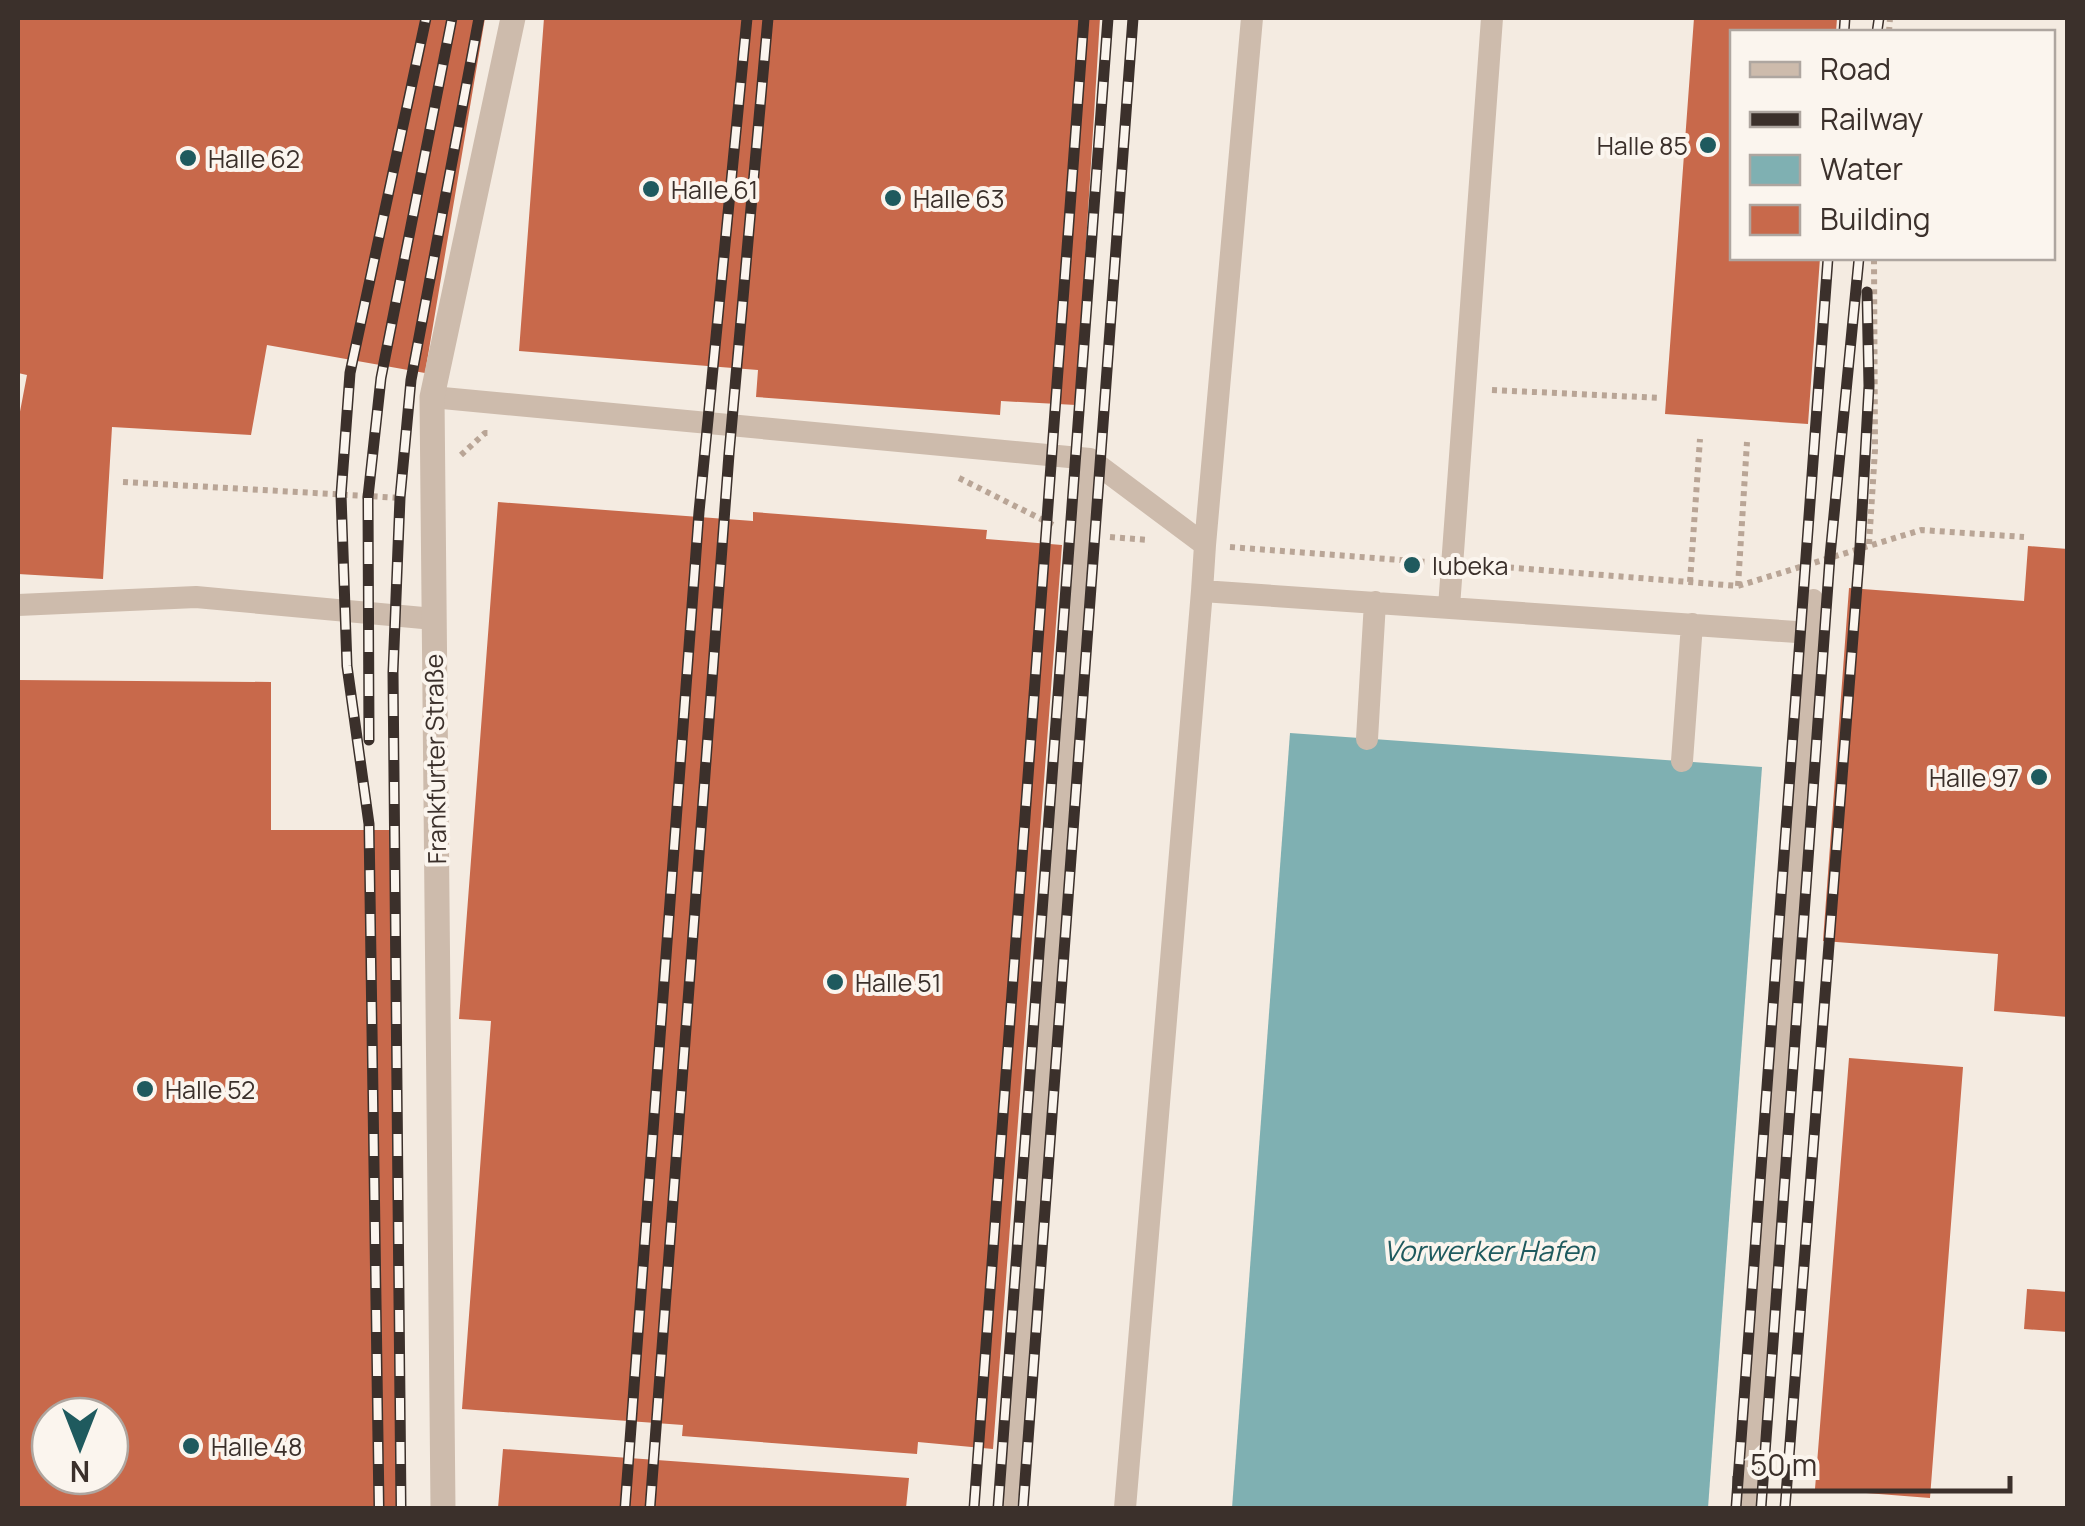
<svg xmlns="http://www.w3.org/2000/svg" width="2085" height="1526" viewBox="0 0 2085 1526" font-family="Manrope,sans-serif">
<rect width="100%" height="100%" fill="#f4ebe1"/>
<path fill="#7fb0b2" d="M1290,733l472,34 -54,741h-476z"/>
<path fill="#c8694b" fill-rule="evenodd" d="M18,18h467l-60,355 -158,-28 -16,90 -139,-8 -9,152 -85,-5v-152l9,-47 -9,-2z
M544,18h556l-24,387 -75,-4 -1,14 -244,-18 2,-27 -239,-19z
M1694,18h143l-1,14h-104v226h88l-12,166 -143,-10z
M498,502l255,19v-9l234,18 -1,9 76,6 -69,904 -75,-7 -1,12 -235,-18 1,-11 -221,-16 29,-388 -32,-2z
M2028,546l40,3v468l-74,-6 4,-57 -175,-13 26,-353 175,13z
M18,680l253,2v148h129l-1,678h-381zM50,1416h60v60h-60z
M1849,1058l114,9 -33,431 -115,-9z
M2027,1289l41,3v40l-44,-3z
M503,1449l406,29 -3,30h-408z"/>
<g fill="none" stroke-linecap="round" stroke-linejoin="round">
<path stroke="#b9a596" stroke-width="6" stroke-dasharray="5 5" stroke-linecap="butt" d="M1889,32l1,-14
M1492,390l169,8
M461,455l24,-22h5
M959,478l96,48
M123,482l279,16
M1110,537l38,3
M1869,544l6,-94 -1,-192
M1230,547l197,15
M1479,565l259,21 183,-56 103,7
M1690,582l10,-143
M1738,586l9,-144"/>
<path stroke="#cdbbac" stroke-width="22" d="M432,397l658,62 115,86 -3,46 609,42
M1205,545l47,-527
M18,605l178,-8 238,22
M1449,607l43,-589
M1367,739l8,-137
M1682,761l10,-137
M1006,1508l8,-56 41,-528 19,-311 16,-154
M1125,1508l77,-917
M1749,1508l37,-481 27,-427"/>
<path stroke="#cdbbac" stroke-width="25" d="M443,1508l-11,-1111 81,-379"/>
<g stroke="#3b302b" stroke-width="11">
<path id="rail" d="M1844,32l1,-14
M1877,32l2,-14
M369,740l-1,-243 13,-119 71,-360
M379,1508l-10,-684 -22,-158 -6,-171 9,-122 76,-355
M401,1508l-8,-836 7,-174 11,-118 68,-362
M625,1508l74,-996 48,-494
M650,1508l79,-1054 39,-436
M974,1508l110,-1490
M998,1508l110,-1490
M1023,1508l110,-1490
M1736,1508l92,-1250
M1761,1508l69,-952 29,-298
M1785,1508l75,-961 9,-161 -2,-94"/>
</g>
<use href="#rail" stroke="#fbf5ee" stroke-width="8" stroke-dasharray="22" stroke-linecap="butt"/>
</g>
<g fill="#1f5a5e" stroke="#fbf5ee" stroke-width="4">
<circle cx="1708" cy="145" r="10"/>
<circle cx="188" cy="158" r="10"/>
<circle cx="651" cy="189" r="10"/>
<circle cx="893" cy="198" r="10"/>
<circle cx="1412" cy="565" r="10"/>
<circle cx="2039" cy="777" r="10"/>
<circle cx="835" cy="982" r="10"/>
<circle cx="145" cy="1089" r="10"/>
<circle cx="191" cy="1446" r="10"/>
</g>
<g text-anchor="middle" dominant-baseline="central" stroke-width="8" stroke-linejoin="round" paint-order="stroke">
<g font-size="25" fill="#3b302b" stroke="#fbf5ee" text-anchor="start">
<text x="1688" y="145" text-anchor="end">Halle 85</text>
<text x="208" y="158">Halle 62</text>
<text x="671" y="189">Halle 61</text>
<text x="913" y="198">Halle 63</text>
<text x="1432" y="565">lubeka</text>
<text x="2019" y="777" text-anchor="end">Halle 97</text>
<text x="855" y="982">Halle 51</text>
<text x="165" y="1089">Halle 52</text>
<text x="211" y="1446">Halle 48</text>
</g>
<g font-size="25" fill="#3b302b" stroke="#fbf5ee">
<text transform="translate(435 759) rotate(-91)">Frankfurter Straße</text>
</g>
<g font-size="28" font-style="italic" fill="#1f5a5e" stroke="#fbf5ee">
<text x="1489" y="1250">Vorwerker Hafen</text>
</g>
</g>
<rect width="2085" height="1526" fill="none" stroke="#3b302b" stroke-width="40"/>
<rect x="1730" y="30" width="325" height="230" fill="#fbf5ee" stroke="#aea6a0" stroke-width="2.5"/>
<rect x="1750" y="62" width="50" height="15" fill="#cdbbac" stroke="#aea6a0" stroke-width="2.5"/>
<text x="1820" y="80" font-size="30" fill="#3b302b">Road</text>
<rect x="1750" y="112" width="50" height="15" fill="#3b302b" stroke="#aea6a0" stroke-width="2.5"/>
<text x="1820" y="130" font-size="30" fill="#3b302b">Railway</text>
<rect x="1750" y="155" width="50" height="30" fill="#7fb0b2" stroke="#aea6a0" stroke-width="2.5"/>
<text x="1820" y="180" font-size="30" fill="#3b302b">Water</text>
<rect x="1750" y="205" width="50" height="30" fill="#c8694b" stroke="#aea6a0" stroke-width="2.5"/>
<text x="1820" y="230" font-size="30" fill="#3b302b">Building</text>
<g transform="translate(80 1446) rotate(180)"><circle r="48" fill="#fbf5ee" stroke="#aea6a0" stroke-width="2.5"/>
<path d="M0-8L18 38L0 25L-18 38Z" fill="#1f5a5e"/>
<text y="-15" font-size="28" font-weight="bold" text-anchor="middle" fill="#3b302b">N</text>
</g>
<path d="M1735 1476v15h275v-15" fill="none" stroke="#3b302b" stroke-width="5"/>
<text x="1750" y="1476" font-size="30" fill="#3b302b" stroke="#fbf5ee" stroke-width="8" paint-order="stroke">50 m</text>
</svg>
